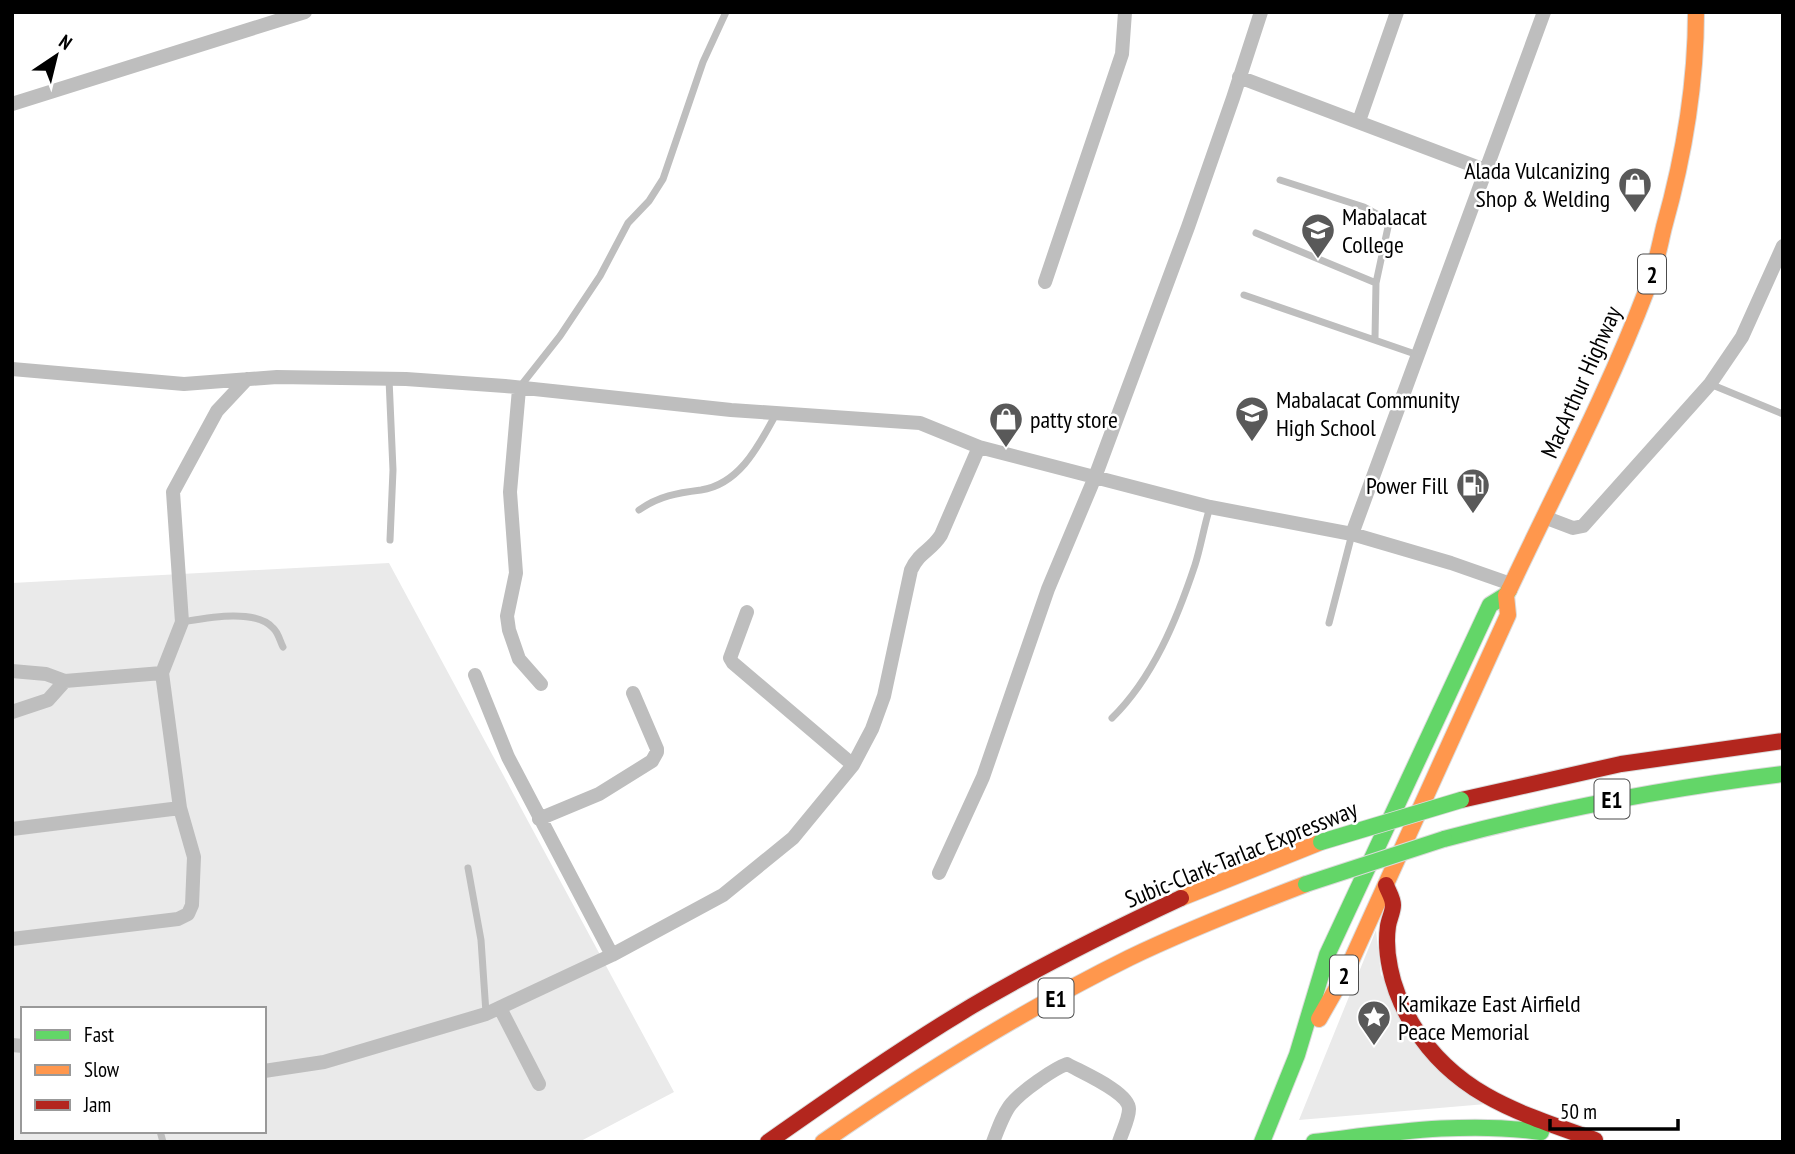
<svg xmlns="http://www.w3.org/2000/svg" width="1795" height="1154" viewBox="0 0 1795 1154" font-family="'PT Sans Narrow',sans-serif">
<rect width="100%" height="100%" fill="#fff"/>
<path fill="#eaeaea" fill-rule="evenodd" d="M389,563l285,529 -95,50h-567v-559zM23,1009h241v122h-241z
M1376,930l5,45 105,129 -187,16z"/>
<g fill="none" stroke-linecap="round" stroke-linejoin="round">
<g stroke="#dbdbdb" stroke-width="18">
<path id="fast" d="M1444,839c112,-30 224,-51 339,-65
M1262,1142l35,-87 30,-100 163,-350 16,-10 3,-5
M1314,1142c76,-9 150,-21 227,-10"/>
</g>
<g stroke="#dbdbdb" stroke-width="18">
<path id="slow" d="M1509,590c47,-100 99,-198 138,-301 8,-19 12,-41 17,-62 20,-71 32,-141 32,-215
M1181,898l140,-56
M1319,1019l28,-49 161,-355 -2,-20
M823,1142c98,-68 199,-131 306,-184 58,-28 117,-51 177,-74"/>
</g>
<g stroke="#dbdbdb" stroke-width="18">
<path id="jam" d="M1461,800l160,-36 162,-23
M1386,885c2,6 7,13 7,20 0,7 -4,14 -5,21 -2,14 -1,28 2,42 4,21 13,41 24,59 43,69 109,87 181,113
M768,1142c67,-47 134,-94 204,-136 68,-40 138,-75 209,-108"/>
</g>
<path stroke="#bebebe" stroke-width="7" d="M1280,180l84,27 13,7 11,13 -12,56 -1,55
M1256,233l120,50
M1244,295l174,60
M389,379l4,91 -3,70
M1710,384l73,30
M519,388l41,-52 40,-60 28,-53 21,-22 14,-22 40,-117 23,-50
M639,510c20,-14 38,-17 62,-20 39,-6 58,-45 75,-76
M182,622c24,-4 73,-14 91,6 5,4 7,13 10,19
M1329,623l23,-89
M1112,718c41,-40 65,-99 83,-153 6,-19 9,-39 15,-58
M468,868l13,72 5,73
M160,1131l3,11"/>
<path stroke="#bebebe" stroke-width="14" d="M1239,77l246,93
M12,104l293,-92
M1359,121l38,-109
M1045,282l77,-228 3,-42
M12,369l172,15 93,-7 129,2 99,7 226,24 189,13 59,24 231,60 142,27 99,29 60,21
M519,389l-9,103 6,81 -9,43 2,14 10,29 22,25
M1544,517l29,11 10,-2 127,-142 32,-47 41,-91
M1352,534l192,-522
M747,612l-17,46 3,5 120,102
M12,671l34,3 19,7
M475,675l33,82 104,198
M12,712l36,-12 17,-19 97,-8
M539,819l60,-25 53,-33 5,-9v-3l-24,-56
M12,829l168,-21
M939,873l44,-96 65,-188 47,-112 93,-250 45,-129 28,-86
M12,939l166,-20 10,-5 4,-9 2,-48 -14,-49 -18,-135 20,-51 -9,-130 44,-81 30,-32
M500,1008l39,76
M12,1045l11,1
M264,1071l60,-9 162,-48 126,-59 111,-60 70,-57 60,-73 19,-36 12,-33 27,-126c9,-19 20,-19 30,-35l38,-88
M993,1142c13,-34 15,-40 45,-61 10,-7 18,-13 29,-17 14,8 62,28 62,45 0,10 -7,23 -10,33"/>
<use href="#fast" stroke="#63d668" stroke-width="16"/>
<use href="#slow" stroke="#ff974d" stroke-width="16"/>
<use href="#jam" stroke="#b3261e" stroke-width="16"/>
<g stroke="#dbdbdb" stroke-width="18" stroke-linecap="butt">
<path id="fast-bridge" d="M1321,842l140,-42
M1306,884l138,-45"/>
</g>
<use href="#fast-bridge" stroke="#63d668" stroke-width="16"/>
</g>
<defs>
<g id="shop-pin" transform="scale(1.75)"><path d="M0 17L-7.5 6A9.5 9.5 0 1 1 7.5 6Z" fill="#595959" stroke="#fff"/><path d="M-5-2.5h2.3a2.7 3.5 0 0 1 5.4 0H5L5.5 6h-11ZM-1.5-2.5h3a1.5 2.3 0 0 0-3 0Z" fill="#fff"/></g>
<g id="university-pin" transform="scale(1.75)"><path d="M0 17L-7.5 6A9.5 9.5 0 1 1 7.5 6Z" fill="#595959" stroke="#fff"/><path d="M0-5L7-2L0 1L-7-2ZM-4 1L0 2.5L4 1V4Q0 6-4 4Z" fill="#fff"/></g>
<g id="school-pin" transform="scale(1.75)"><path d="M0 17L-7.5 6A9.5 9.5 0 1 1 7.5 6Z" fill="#595959" stroke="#fff"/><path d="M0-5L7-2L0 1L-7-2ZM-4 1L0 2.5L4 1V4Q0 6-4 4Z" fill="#fff"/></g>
<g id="fuel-pin" transform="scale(1.75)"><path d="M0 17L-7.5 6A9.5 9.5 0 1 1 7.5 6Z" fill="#595959" stroke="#fff"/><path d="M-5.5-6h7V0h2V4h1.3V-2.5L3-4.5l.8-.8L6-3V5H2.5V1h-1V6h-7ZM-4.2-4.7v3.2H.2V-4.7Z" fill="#fff"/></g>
<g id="sight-pin" transform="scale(1.75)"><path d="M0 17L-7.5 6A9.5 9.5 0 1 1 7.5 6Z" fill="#595959" stroke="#fff"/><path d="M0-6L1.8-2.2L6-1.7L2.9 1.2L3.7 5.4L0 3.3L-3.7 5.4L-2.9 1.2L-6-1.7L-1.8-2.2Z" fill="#fff"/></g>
</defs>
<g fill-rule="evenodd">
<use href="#shop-pin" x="1635" y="184"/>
<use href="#university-pin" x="1318" y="230"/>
<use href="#school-pin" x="1252" y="413"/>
<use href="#shop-pin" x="1006" y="419"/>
<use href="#fuel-pin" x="1473" y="485"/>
<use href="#sight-pin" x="1374" y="1017"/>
</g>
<g text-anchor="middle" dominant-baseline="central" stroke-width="5" stroke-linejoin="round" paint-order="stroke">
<g fill="#fff" stroke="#4c4c4c" stroke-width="2">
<rect x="1638" y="254.5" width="28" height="39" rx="5"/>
<rect x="1594.5" y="779.5" width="35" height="39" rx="5"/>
<rect x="1330" y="955.5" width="28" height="39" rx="5"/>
<rect x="1038.5" y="978.5" width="35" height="39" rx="5"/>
</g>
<g font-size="23" font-weight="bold" fill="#000">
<text x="1652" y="274">2</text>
<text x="1612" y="799">E1</text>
<text x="1344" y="975">2</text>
<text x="1056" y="998">E1</text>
</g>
<g font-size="24" fill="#000" stroke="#fff" text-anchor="start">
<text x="1610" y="170" text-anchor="end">Alada Vulcanizing<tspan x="1610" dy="28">Shop &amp; Welding</tspan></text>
<text x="1342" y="216">Mabalacat<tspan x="1342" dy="28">College</tspan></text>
<text x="1276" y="399">Mabalacat Community<tspan x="1276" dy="28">High School</tspan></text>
<text x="1030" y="419">patty store</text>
<text x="1448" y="485" text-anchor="end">Power Fill</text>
<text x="1398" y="1003">Kamikaze East Airfield<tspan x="1398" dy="28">Peace Memorial</tspan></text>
</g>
<g font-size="24" fill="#000" stroke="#fff">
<text transform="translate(1581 382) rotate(-66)">MacArthur Highway</text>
<text transform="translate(1241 854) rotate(-22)">Subic-Clark-Tarlac Expressway</text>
</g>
</g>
<rect width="1795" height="1154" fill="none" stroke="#000000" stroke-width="28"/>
<rect x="21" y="1007" width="245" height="126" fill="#ffffff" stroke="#999999" stroke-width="2"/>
<rect x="35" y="1030" width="35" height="10" fill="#63d668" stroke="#999999" stroke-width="2"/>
<text x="84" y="1042" font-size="21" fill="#000000">Fast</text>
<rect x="35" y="1065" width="35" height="10" fill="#ff974d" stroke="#999999" stroke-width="2"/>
<text x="84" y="1077" font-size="21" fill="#000000">Slow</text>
<rect x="35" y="1100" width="35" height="10" fill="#b3261e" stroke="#999999" stroke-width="2"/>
<text x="84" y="1112" font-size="21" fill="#000000">Jam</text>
<g transform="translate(56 56) rotate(35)" stroke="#ffffff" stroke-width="5" paint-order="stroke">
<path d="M0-5L12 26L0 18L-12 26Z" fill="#000000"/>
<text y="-10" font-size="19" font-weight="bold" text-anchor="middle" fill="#000000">N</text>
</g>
<path d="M1550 1119v10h128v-10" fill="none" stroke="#000000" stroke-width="3.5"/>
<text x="1560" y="1119" font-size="21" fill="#000000" stroke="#ffffff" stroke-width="5" paint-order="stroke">50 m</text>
</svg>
